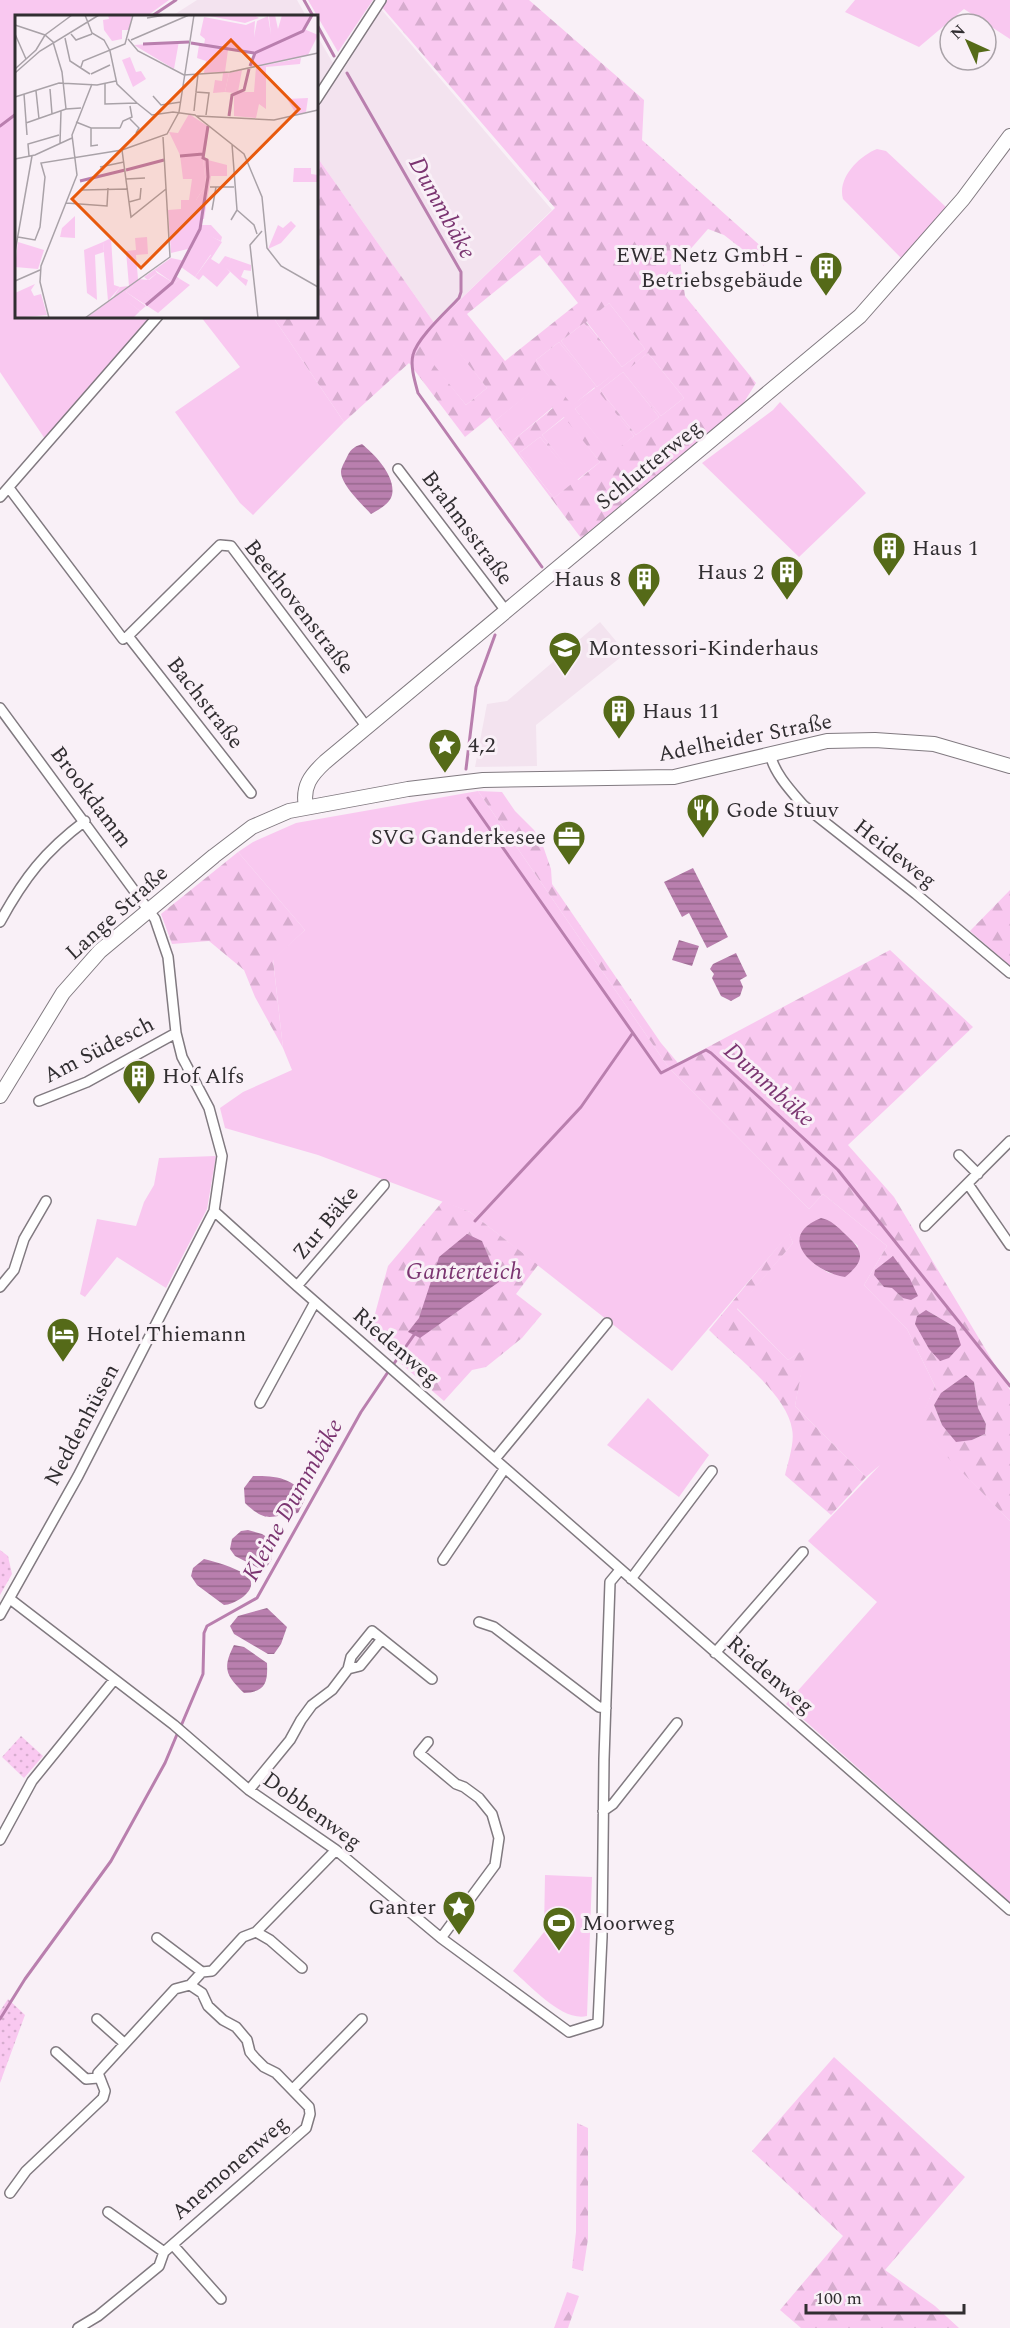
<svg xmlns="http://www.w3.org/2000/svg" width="1010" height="2328" viewBox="0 0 1010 2328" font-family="Spectral,serif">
<defs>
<pattern id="forest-firs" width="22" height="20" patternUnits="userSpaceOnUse" patternTransform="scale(1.5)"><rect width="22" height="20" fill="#f9c8f0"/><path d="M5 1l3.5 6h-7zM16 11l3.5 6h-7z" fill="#d6acce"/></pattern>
<pattern id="park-dots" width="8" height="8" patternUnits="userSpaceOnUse" patternTransform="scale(1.5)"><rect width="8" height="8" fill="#f9c8f0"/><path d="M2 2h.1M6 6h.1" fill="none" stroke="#d6acce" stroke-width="1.8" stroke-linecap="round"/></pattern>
<pattern id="water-rules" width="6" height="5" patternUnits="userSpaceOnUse" patternTransform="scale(1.5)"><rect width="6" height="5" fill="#b97fae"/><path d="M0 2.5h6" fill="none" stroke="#97688e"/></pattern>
</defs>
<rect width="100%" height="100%" fill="#f9f0f7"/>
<path fill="#f3e3ef" d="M197,0h100l9,16h-134z
M381,9l171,201 -117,114 -118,-167 -1,-123 24,41z
M600,622l26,31 -90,72 1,41 -62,1 12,-63 20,-3z"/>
<path fill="#f9c8f0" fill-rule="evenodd" d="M0,0h169l-22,16h-131v300l137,1 -108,122 -45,-67z
M308,0h65l-35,52z
M855,0h155v39l-46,-30 -45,38 -74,-35z
M877,149l9,2 61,57 -45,51 -59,-60c-6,-21 16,-43 34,-50z
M609,303l36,46 -23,18 -36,-46z
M201,317h72l71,105 -91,93 -13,-12 -65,-91 65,-45z
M584,323l37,45 -24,19 -36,-46z
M559,342l36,45 -23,19 -36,-46z
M452,343l35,45 -21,17 -36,-44z
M648,353l36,45 -23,18 -36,-45z
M623,372l36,45 -23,18 -36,-45z
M536,387l17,20 -42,35 -16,-21z
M598,390l36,46 -23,19 -36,-46z
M780,402l86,91 -67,64 -97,-94 71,-53z
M565,417l35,45 -23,18 -35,-45z
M540,437l36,44 -22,17 -35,-45z
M478,791l191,277 140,141 14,-15 64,52 -23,39 43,44 28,57 -17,40 92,95v382l-224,-199 91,-102 -69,-61 72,-76 -14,12 -71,-71 10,-57 -17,11 -51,-52 56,-65 -4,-9 -117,137 -202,-159 -152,-57 -93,-27 -5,-20 23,-16 49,-22 -9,-22 -10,-89 32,-29 -67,-78 15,-10 43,-19zM828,1220l30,26 -13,30 -16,-3 -12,-7z
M216,1156l-9,53 -41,79 -49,-31 -32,40 -5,-3 17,-75 39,7 8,-24 10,-17 5,-27z
M648,1398l61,57 -30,42 -72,-52z
M545,1875l47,2 -5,139c-25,6 -56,-30 -74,-45l31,-39z"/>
<path fill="url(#forest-firs)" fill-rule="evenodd" d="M385,0h144l115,100 -2,40 123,110 -1,16 -40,-31 -16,-6 -28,32 5,35 71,87 -15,24 -160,131 -91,-121 -25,20 -56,-74 -65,59 -71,-105 43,-1 1,-159 118,167 120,-116 -174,-202zM540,255l38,48 -73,58 -38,-47zM609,303l36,46 -23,18 -36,-45zM584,323l36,45 -23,19 -36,-46zM559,342l36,46 -23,17 -36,-45zM452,344l35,44 -21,17 -35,-44zM648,353l36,45 -23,18 -35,-45zM623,372l36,45 -23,18 -36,-45zM536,388l17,20 -42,34 -16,-21zM598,391l36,45 -23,18 -36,-45zM564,417l36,45 -22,18 -36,-45zM540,437l35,44 -21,17 -35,-45z
M478,791l24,1 13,19 19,19 9,16 8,23 1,15 109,159 17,20 212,-113 83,77 -125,118 46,52 116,193v131l-93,-95 18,-40 -28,-57 -43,-44 23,-39 -64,-52 -14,15 -140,-141zM926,1310l29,17 3,13zM974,1382l4,26 8,16 -1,10 -13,6 -30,-15 -8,-20z
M238,852l67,78 -32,30 10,88 -28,-51 -11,-27 -35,-29 -37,3 -11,-30z
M1010,890v76l-40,-35z
M443,1201l27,11 68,53 -22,29 26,20 -20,24 -36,29 -14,3 -28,31 -75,-65 19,-70z
M789,1233l4,10 -56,66 51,51 18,-12 -11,58 71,71 -35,38 -46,-40c3,-13 10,-33 7,-46 -5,-35 -58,-74 -83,-99z
M834,2057l131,120 -80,93 50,36 24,22h-158l-21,-18 63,-74 -91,-85z
M577,2123l11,5v111l-5,32 -11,-3 4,-36z
M567,2292l12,4 -11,32h-14z"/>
<path fill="url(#park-dots)" d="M0,1550l8,6 4,18 -12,21z
M21,1736l22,20 -19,22 -22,-21z
M8,1999l17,16 -25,68v-72z"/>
<path fill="url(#water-rules)" d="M362,444c13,11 34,32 30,51 -2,9 -14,15 -21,19 -8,-9 -30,-29 -30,-42 0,-4 3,-9 5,-13 4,-9 7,-12 16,-15z
M693,868l35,69 -21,11 -18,-35 -7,4 -18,-35z
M679,940l20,6 -7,20 -20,-6z
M736,953l11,23 -7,4 3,7 -3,9 -9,5 -10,-5 -9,-18 2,-4 -4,-5 3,-5z
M821,1218c10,2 17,9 24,16 19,17 21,26 0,43 -31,-5 -71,-40 -24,-59z
M467,1234l15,7 17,41 -79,56 -12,-6 11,-14 20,-61z
M893,1256l17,23 8,17 -7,4 -8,-2 -11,-10 -8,-1 -10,-12 1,-5z
M926,1310l29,17 6,18 -12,13 -9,3 -11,-12 -14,-25 2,-8z
M966,1375l8,7 4,26 8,16 -1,10 -13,6 -16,2 -14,-17 -8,-20 7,-12z
M253,1476c22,0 42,1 52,23l-7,14c-28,2 -30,12 -53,-10l-1,-15z
M248,1530l14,4 13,8 -5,8 2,9 -8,12 -29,-15 -5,-7 2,-10 9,-8z
M204,1559c13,3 29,8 41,15 18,13 -8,30 -21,31l-27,-20 -6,-9 2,-8z
M267,1608l20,19 -6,17 -7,10h-6l-34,-20 -4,-8 8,-10z
M234,1645l10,2 23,16c1,20 -2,29 -23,30 -18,-18 -22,-24 -10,-48z"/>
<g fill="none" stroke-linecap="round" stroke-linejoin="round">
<path stroke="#b97fae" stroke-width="3" d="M304,0l9,16
M152,16l24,-16
M316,23l18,33
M347,73l114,199v20l-2,6c-12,13 -42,40 -46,57 -3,11 2,27 5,38l124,174
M0,126l16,-12
M466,769l10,-82 19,-52
M468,798l193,275 45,-23 5,3 127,117 172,216
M475,1221l106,-114 51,-73
M393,1365l23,-33
M181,1726l22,-52 1,-41 3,-7 50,-28 104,-186 27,-40
M0,2019l25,-40 86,-118 54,-98 13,-31"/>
<g stroke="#817a80" stroke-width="12">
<path id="street" d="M316,100l65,-100
M398,469l108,142
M9,488l114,151 5,-3 92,-91 11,1 135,180
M0,497l158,-181
M128,636l123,157
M0,708l155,211 13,38 8,76 6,24 27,51 13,48 -8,55 -136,265 -78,139
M770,754c4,19 21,37 33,51l113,89 94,79
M0,922c24,-44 45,-71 85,-101
M39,1101l48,-19 89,-49
M959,1155l19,19
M968,1184l42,61
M214,1211l83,75 713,624
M925,1226l85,-85
M297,1286l87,-101
M0,1287l14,-17 10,-31 22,-38
M260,1403l55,-101
M495,1459l112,-136
M443,1560l62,-92
M631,1579l81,-108
M10,1599l164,126 75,65 87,60 105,88 128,94 29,-9 4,-86 2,-178 6,-177 10,-12
M479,1622l15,5 105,80 7,1
M715,1653l88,-101
M348,1669l12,-3 22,-27
M428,1742l-9,11 37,31 8,3 15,11 13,16 7,24 -4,27 -54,73
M249,1790l41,-50 11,-20 11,-15 20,-15 16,-21 3,-12 21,-26 60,48
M603,1811l10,-7 64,-81
M0,1840l32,-59 82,-101
M256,1932l14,8 32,28
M157,1938l45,34
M97,2019l27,24
M56,2052l30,27 12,-1
M293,2089l69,-70
M10,2193l16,-22 77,-73 2,-7 -7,-18 77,-84 15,-4 12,-13 10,-1 31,-34 13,-5 80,-82
M108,2212l56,40
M173,2245l48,54
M78,2328l20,-12 61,-50 5,-14 142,-124 4,-14 -1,-7 -33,-34 -12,-6 -9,-9 -5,-6 -3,-12 -11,-13 -13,-7 -15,-14 -6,-13 -12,-8"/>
</g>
<g stroke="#817a80" stroke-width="16">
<path id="secondary" d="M306,807c-4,-21 5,-32 19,-45l535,-446 103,-117 47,-63
M0,1096l63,-103 37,-42 114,-95 38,-29 37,-16 119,-22 75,-9 191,-3 153,-36 48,-1 59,4 76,22"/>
</g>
<use href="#street" stroke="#fff" stroke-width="9"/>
<use href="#secondary" stroke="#fff" stroke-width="14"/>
</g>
<defs>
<g id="building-pin" transform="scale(1.725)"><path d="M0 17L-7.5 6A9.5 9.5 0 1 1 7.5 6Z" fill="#556a18" stroke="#f9f0f7"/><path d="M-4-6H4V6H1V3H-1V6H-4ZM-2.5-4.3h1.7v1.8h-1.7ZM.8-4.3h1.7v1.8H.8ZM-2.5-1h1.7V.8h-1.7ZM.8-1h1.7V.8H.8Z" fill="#fff"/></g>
<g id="school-pin" transform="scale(1.725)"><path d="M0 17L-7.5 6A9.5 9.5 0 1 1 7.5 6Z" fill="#556a18" stroke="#f9f0f7"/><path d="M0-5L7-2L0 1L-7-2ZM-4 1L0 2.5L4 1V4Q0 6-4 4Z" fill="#fff"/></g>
<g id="sight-pin" transform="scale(1.725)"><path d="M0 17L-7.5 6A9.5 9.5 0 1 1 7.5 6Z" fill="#556a18" stroke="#f9f0f7"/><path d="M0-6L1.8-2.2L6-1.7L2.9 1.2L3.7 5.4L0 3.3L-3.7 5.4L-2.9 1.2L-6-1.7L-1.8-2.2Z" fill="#fff"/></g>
<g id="restaurant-pin" transform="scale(1.725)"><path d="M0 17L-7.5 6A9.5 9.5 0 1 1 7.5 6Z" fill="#556a18" stroke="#f9f0f7"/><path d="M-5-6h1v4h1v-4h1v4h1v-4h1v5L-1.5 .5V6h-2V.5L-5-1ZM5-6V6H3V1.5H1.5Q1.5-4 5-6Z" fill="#fff"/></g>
<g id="office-pin" transform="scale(1.725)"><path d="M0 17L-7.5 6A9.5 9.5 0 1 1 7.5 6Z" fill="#556a18" stroke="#f9f0f7"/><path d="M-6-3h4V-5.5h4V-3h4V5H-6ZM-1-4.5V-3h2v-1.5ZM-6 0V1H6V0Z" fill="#fff"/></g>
<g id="hotel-pin" transform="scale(1.725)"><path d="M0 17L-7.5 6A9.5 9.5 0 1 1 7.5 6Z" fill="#556a18" stroke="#f9f0f7"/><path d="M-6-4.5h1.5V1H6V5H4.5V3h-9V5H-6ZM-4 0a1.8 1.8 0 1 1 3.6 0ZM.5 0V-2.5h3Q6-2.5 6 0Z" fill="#fff"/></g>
<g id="stadium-pin" transform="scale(1.725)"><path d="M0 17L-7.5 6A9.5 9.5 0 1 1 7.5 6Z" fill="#556a18" stroke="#f9f0f7"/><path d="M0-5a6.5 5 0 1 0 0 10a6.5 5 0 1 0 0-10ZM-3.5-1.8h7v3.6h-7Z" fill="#fff"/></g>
</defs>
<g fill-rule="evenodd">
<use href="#building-pin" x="826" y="268"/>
<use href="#building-pin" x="889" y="548"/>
<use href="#building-pin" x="787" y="572"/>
<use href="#building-pin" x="644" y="579"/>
<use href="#school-pin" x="565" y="648"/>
<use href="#building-pin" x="619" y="711"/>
<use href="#sight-pin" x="445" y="745"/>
<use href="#restaurant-pin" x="703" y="810"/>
<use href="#office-pin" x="569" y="837"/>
<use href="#building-pin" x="139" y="1076"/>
<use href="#hotel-pin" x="63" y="1334"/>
<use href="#sight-pin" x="459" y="1907"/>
<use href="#stadium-pin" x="559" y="1923"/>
</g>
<g text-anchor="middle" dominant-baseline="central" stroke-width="6" stroke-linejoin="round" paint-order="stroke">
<g font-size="22" fill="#312e31" stroke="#f9f0f7" text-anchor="start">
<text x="803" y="255" text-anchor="end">EWE Netz GmbH -<tspan x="803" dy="25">Betriebsgebäude</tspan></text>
<text x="912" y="548">Haus 1</text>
<text x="764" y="572" text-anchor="end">Haus 2</text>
<text x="621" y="579" text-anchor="end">Haus 8</text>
<text x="588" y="648">Montessori-Kinderhaus</text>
<text x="642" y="711">Haus 11</text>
<text x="468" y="745">4,2</text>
<text x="726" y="810">Gode Stuuv</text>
<text x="546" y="837" text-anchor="end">SVG Ganderkesee</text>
<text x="162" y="1076">Hof Alfs</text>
<text x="86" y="1334">Hotel Thiemann</text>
<text x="436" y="1907" text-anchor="end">Ganter</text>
<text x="582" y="1923">Moorweg</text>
</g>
<g font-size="22" fill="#312e31" stroke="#f9f0f7">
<text transform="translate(649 465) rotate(-39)">Schlutterweg</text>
<text transform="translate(467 528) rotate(53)">Brahmsstraße</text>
<text transform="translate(299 607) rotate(52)">Beethovenstraße</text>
<text transform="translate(205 703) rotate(52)">Bachstraße</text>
<text transform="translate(745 738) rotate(-11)">Adelheider Straße</text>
<text transform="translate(91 797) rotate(53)">Brookdamm</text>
<text transform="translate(895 854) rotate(38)">Heideweg</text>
<text transform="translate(117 913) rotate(-42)">Lange Straße</text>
<text transform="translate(99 1050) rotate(-27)">Am Südesch</text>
<text transform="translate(326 1223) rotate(-50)">Zur Bäke</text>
<text transform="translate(396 1347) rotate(41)">Riedenweg</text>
<text transform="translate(82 1425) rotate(-62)">Neddenhüsen</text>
<text transform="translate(770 1675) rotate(41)">Riedenweg</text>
<text transform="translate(312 1811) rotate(36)">Dobbenweg</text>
<text transform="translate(230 2168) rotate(-41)">Anemonenweg</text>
</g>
<g font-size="24" font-style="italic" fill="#7b3571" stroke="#f9f0f7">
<text transform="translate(442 208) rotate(61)">Dummbäke</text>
<text transform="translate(769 1085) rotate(42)">Dummbäke</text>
<text x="464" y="1272">Ganterteich</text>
<text transform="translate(293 1500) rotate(-61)">Kleine Dummbäke</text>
</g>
</g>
<g transform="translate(15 15)">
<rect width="303" height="303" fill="#f9f0f7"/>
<path d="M190,0h49l5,3 -14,5zM260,0l3,14 4,-14h30l-8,14 14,6 -10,20 -58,12 6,-14 -28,-3 -3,22 -21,1 2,-12 -9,-3 2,-13h5l1,-6 -5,-4 4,-18 42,8 9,-4 -1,16 3,-16 11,-5 3,19 -2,-19zM164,26l-5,28 -40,-24 32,-2zM115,42l6,15 5,-1 5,8 -13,8 -11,-27zM208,58h6l-4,19 -12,1 2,-13 7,1zM293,83l-2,14 -9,3 -10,-16zM174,99l20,13 -6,31 3,27 -10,15v18l6,1v6h9l11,12 -1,4 -14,-6 4,19 -16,23 -14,-10 -9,15 -17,-12 2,3 -9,7 -4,-3 27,-19 14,3 7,-13 -21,5 -3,-43 13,-1v-9h8l3,-21h-9l-3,-24 -11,-23 9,1zM60,201v22l-15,-1 2,-9zM276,206l5,5 -15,17 -13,6 10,-24 5,3zM96,223l3,47 6,2 -12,14 -5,-59zM3,227l26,8 -6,19 -23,-2zM216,243l20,7v6l-7,-1 -3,7 7,3 -2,6 -22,-20zM165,264l10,6 -32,28 -32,-21 8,-7 20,13zM20,269l-4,6 3,6 7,-2 6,21 -32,3v-25zM104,279l21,17 -7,7h-47z" fill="#f9c8f0"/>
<path d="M286,43l-1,6 -34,3v42l-7,-5 -3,14 -22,-2v-23l-9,-1 4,-19 13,-3 -4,22h16l2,-25zM194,112l-5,32 23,6v11h-16l-7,43h-8v-19l10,-15 -3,-27zM279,153h17v6l7,1v7h-25zM192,219l15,8 -11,17 8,5 6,-8 6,2 -6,8 5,6 -13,15 -14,-12 -4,5 -4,-3 16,-22 -8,-5zM132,222l1,17 -12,1 2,24 11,1 7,-6 -2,-3 18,11 4,-6 4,3 -26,19 -21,-12 -7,6 20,14 -6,5 -21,-16 -6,2 7,-10 9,-1 -3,-35 10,-1 -1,-12zM88,227l1,10 -9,3 2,45 -10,-7 -3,-43z" fill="#f9c8f0"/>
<path d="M93,0h24l-3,15h-7v9l-10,2 -8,-11 -1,-10 6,-1z" fill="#f9c8f0"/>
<path fill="none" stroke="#b97fae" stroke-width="3" d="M176,28l63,10M128,29l46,-2M235,51l5,-13 48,-22 9,-16M214,101l3,-21 12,-5 5,-21M165,141l23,-2M111,155l38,-10M65,166l45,-11M131,290l26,-22 28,-54 8,-52 -1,-17 -4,-2 5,-32"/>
<path fill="none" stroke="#a9a2a8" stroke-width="1.5" d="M70,0l7,18 12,7 6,11 7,33 20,19 15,12 21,-3 22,3 49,39 18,43 5,51 14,18 37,21M132,3l18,-3M0,10l30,10 8,7 9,30 4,37M0,19l11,25M56,19l5,6 16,-6M50,23l5,23 20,13M113,24l10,12 46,24 46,-3 88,-19M116,25l58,-25M66,52l2,-6 42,-17 8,-29M0,54l21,-19 9,-15 27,-20M0,58l25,-22 59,-36M76,59l19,-9M183,59l-2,18 13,1 -3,22M90,68v21l32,-1M35,74l2,25M21,76l3,28M9,79l3,41M138,81l8,9 20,-3M0,82l44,-14 38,2 19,-4M179,96l2,-19M182,101l77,4 44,-10M115,104l9,9 -3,5M61,107l15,6h29M11,108l40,-14 15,-1M76,113v18l7,-1M105,113l3,-7 9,-4 -2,-11M45,128l1,-32M107,135l9,67 35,-28M14,141l-1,-12 31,-9M0,144l20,-4 37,-17M85,152l24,-5M111,164l19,-1M195,172h24M67,175l46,-1M114,187l11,-3 1,-11M51,188l41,3 1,-18M197,195l4,-23M222,195l17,15 3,9M216,205l6,-10 -5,-66M3,222l17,3 5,-13 5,-50 -4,-14 81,-13 45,-16 12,-22 15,-97M0,237l17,-96M0,266l25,-11M34,303l-9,-36 1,-16 36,-91 -5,-40 20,-51M70,303l85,-61 -7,-120M243,303l-8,-73 12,-14"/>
<path fill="#e8590c" fill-opacity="0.15" stroke="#e8590c" stroke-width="3" d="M216,25l68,69 -158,159 -69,-69z"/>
<rect width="303" height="303" fill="none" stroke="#312e31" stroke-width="3"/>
</g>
<g transform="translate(968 42) rotate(315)"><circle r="28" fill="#f9f0f7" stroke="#a9a2a8" stroke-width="1.5"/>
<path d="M0-4.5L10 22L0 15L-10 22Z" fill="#556a18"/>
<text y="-9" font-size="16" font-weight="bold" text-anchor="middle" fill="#312e31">N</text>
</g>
<path d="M806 2304v9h158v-9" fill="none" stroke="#312e31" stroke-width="3"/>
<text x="815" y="2304" font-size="18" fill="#312e31" stroke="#f9f0f7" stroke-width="4.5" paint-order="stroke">100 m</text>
</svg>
